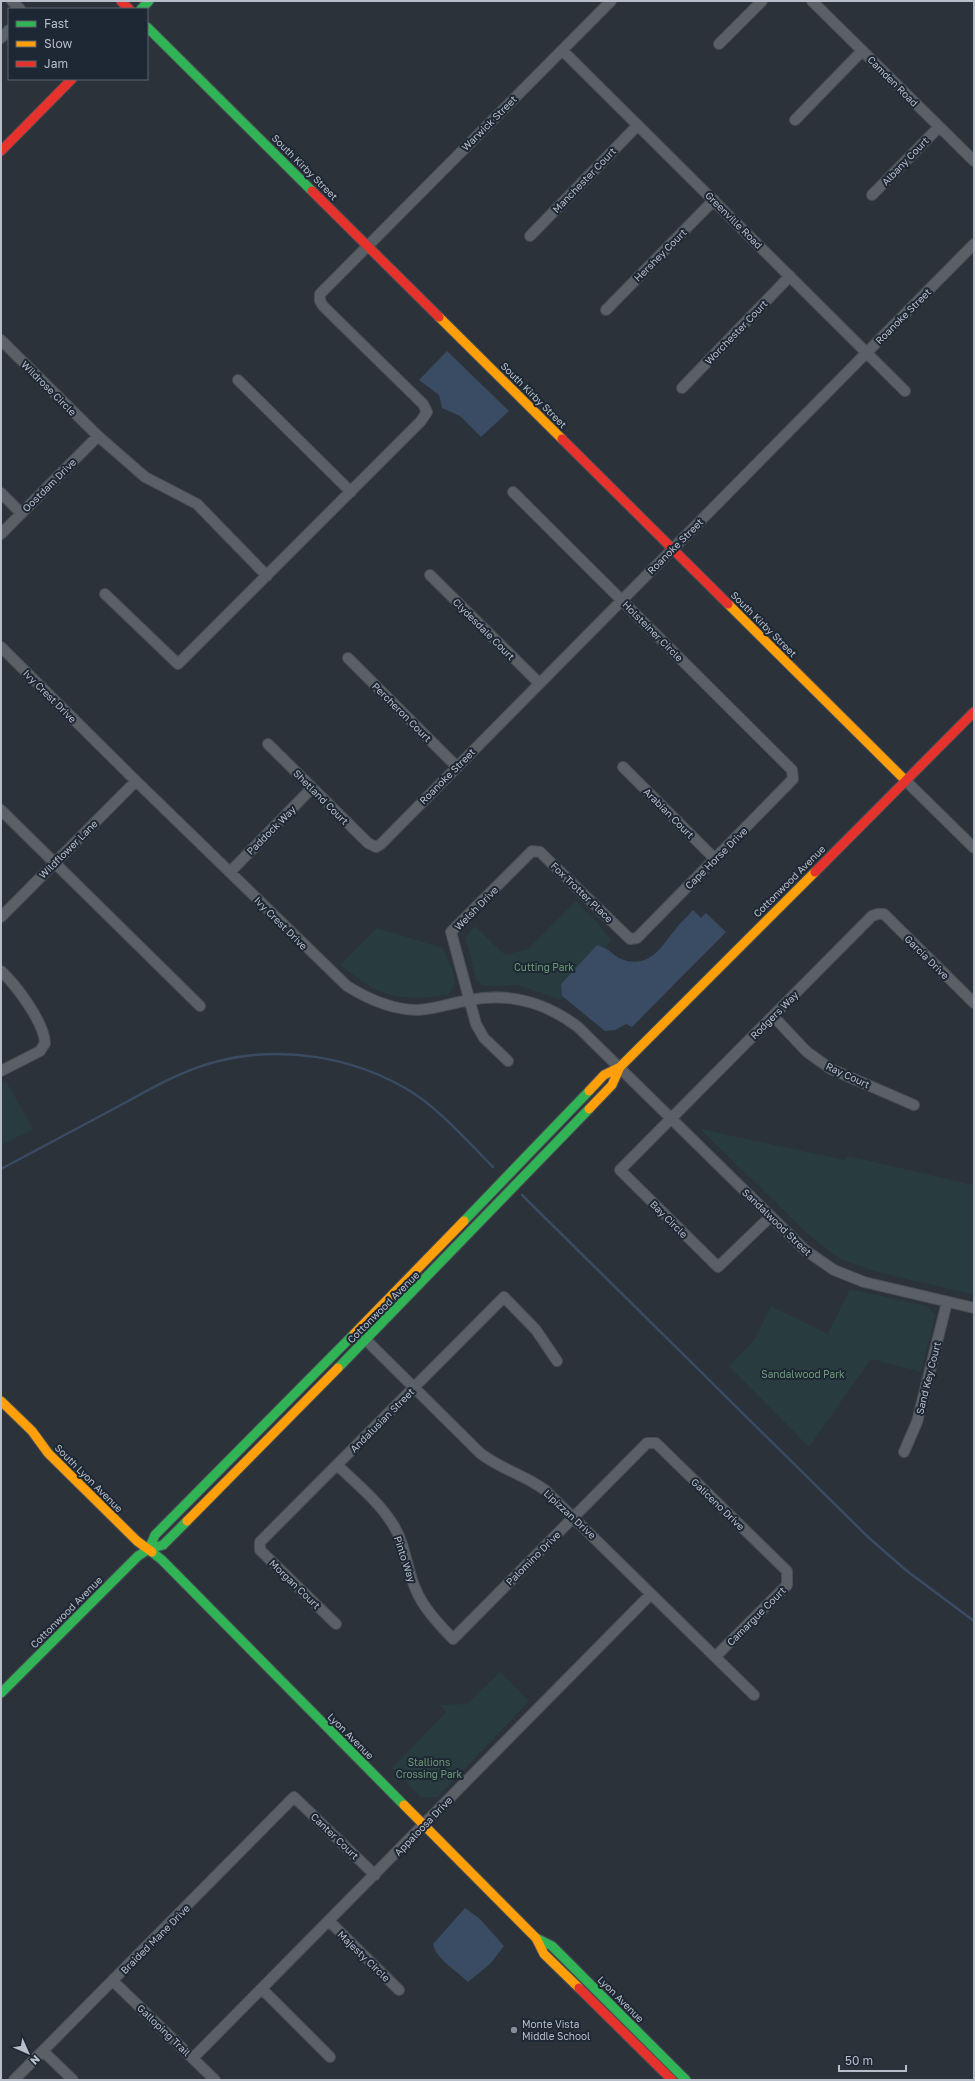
<svg xmlns="http://www.w3.org/2000/svg" width="975" height="2081" viewBox="0 0 975 2081" font-family="'Golos Text',sans-serif">
<rect width="100%" height="100%" fill="#2b3239"/>
<path fill="#283c3f" d="M576,901l20,20 15,19 -5,7 -9,-2 -36,39 1,12 -1,4 -44,-15 -33,1 -8,-6 -10,-41 1,-4 8,-9 30,29 23,-6z
M377,928l66,20 9,21 3,15 -6,10c-25,6 -58,6 -81,-9 -10,-6 -18,-13 -28,-20z
M6,1081l27,48 -32,16v-61z
M700,1129l144,31 4,-4 126,29v110l-100,-24 -34,-12 -31,-24z
M850,1289l78,17 7,10 -14,56 -50,-13 -62,88 -80,-81 26,-27 16,-33 57,28z
M500,1672l29,29 -91,96h-17l-29,-29 54,-56 -6,-7 27,-1z"/>
<path fill="#3a4b64" d="M447,351l62,60 -28,26 -21,-21 -18,-8 -3,-13 -20,-15z
M693,910l8,8 5,-5 20,19 -94,95 -6,-3 -11,6 -10,1 -43,-35 -1,-12 36,-39c13,3 17,13 30,16 27,5 36,-18 51,-35 4,-5 10,-10 15,-16z
M465,1908l15,11 24,27 -14,18 -22,18c-11,-11 -32,-23 -35,-38z"/>
<g fill="none" stroke-linecap="round" stroke-linejoin="round">
<path stroke="#3a4b64" stroke-width="2.5" d="M1,1169c39,-21 78,-42 118,-63 33,-18 67,-38 104,-46 61,-14 128,-3 182,28 31,17 62,53 88,79
M522,1195l346,342 39,34 67,50"/>
<g stroke="#494e54" stroke-width="12">
<path id="street" d="M12,1l8,8
M812,1l162,160
M1,38l8,-8
M719,44l43,-43
M562,50l343,341
M795,120l67,-69
M872,195l67,-68
M530,236l108,-111
M606,310l108,-110
M1,340l97,96 47,41 52,27 70,72
M238,380l113,112
M682,388l108,-112
M1,493l20,20
M1,534l97,-98
M430,575l109,108
M105,594l73,70 243,-243 6,-9 -4,-8 -100,-98 -3,-5v-7l291,-293
M1,647l135,134 211,205c21,13 46,24 71,24 18,-1 34,-7 51,-10 41,-8 76,2 109,27l227,223 29,20 30,12 110,26
M348,658l108,108
M268,744l100,99 8,4 5,-3 593,-600
M623,767l92,92
M905,780l69,68
M1,810l199,196
M230,872l82,-84
M1,917l135,-136
M1,971c15,14 43,51 44,72l-5,8 -39,20
M773,1016l34,36 24,17 83,36
M508,1061l-24,-23 -8,-14 -25,-92 81,-81 8,1 90,87 7,-1 156,-159 -1,-9 -279,-278
M770,1217l-52,50 -98,-97 252,-254 6,-2h6l90,89
M361,1335l119,118c20,16 45,22 65,37l209,205
M904,1452l13,-30 30,-120
M337,1465c19,18 41,36 55,58 14,21 14,45 24,67 8,19 23,34 37,49l194,-196h9l131,128v14l-71,71
M336,1624l-76,-74v-8l244,-245 32,33 21,31
M329,1921l70,69
M113,1981l102,99
M262,1989l68,68
M43,2051l30,29
M193,2058l458,-464
M14,2080l280,-283 81,78"/>
</g>
<g stroke="#494e54" stroke-width="11">
<path id="fast" d="M141,9l8,-8
M147,27l165,164
M464,1221l125,-130
M338,1368l251,-259
M149,1549l6,-14 199,-201
M152,1552l10,8 242,245
M1,1693l137,-137 11,-7 14,-4 24,-24
M536,1938l16,8 134,134"/>
</g>
<g stroke="#494e54" stroke-width="11">
<path id="slow" d="M439,317l123,122
M728,604l177,176
M589,1091l15,-16 16,-8 195,-195
M589,1109l23,-24 8,-18
M354,1334l110,-113
M1,1401l31,30 16,22 89,88 15,11
M187,1521l151,-153
M404,1805l132,133 8,16 35,34"/>
</g>
<g stroke="#494e54" stroke-width="11">
<path id="jam" d="M121,1l8,8
M1,151l71,-72
M312,191l127,126
M562,439l166,165
M815,872l159,-160
M579,1988l93,92"/>
</g>
<use href="#street" stroke="#5b6067" stroke-width="10"/>
<use href="#fast" stroke="#30b455" stroke-width="9"/>
<use href="#slow" stroke="#ff9f0a" stroke-width="9"/>
<use href="#jam" stroke="#e5322d" stroke-width="9"/>
</g>
<circle fill="#858d97" stroke="#1e2834" stroke-width="1.5" cx="514" cy="2030" r="4"/>
<g text-anchor="middle" dominant-baseline="central" stroke-width="4" stroke-linejoin="round" paint-order="stroke">
<g font-size="10" fill="#b6beca" stroke="#1e2834">
<text transform="translate(893 81) rotate(45)">Camden Road</text>
<text transform="translate(489 123) rotate(-45)">Warwick Street</text>
<text transform="translate(905 161) rotate(-46)">Albany Court</text>
<text transform="translate(305 167) rotate(45)">South Kirby Street</text>
<text transform="translate(584 180) rotate(-46)">Manchester Court</text>
<text transform="translate(734 220) rotate(45)">Greenville Road</text>
<text transform="translate(660 255) rotate(-45)">Hershey Court</text>
<text transform="translate(903 316) rotate(-45)">Roanoke Street</text>
<text transform="translate(736 332) rotate(-46)">Worchester Court</text>
<text transform="translate(49 388) rotate(45)">Wildrose Circle</text>
<text transform="translate(534 395) rotate(45)">South Kirby Street</text>
<text transform="translate(49 485) rotate(-45)">Oostdam Drive</text>
<text transform="translate(675 546) rotate(-45)">Roanoke Street</text>
<text transform="translate(764 624) rotate(45)">South Kirby Street</text>
<text transform="translate(484 629) rotate(45)">Clydesdale Court</text>
<text transform="translate(653 631) rotate(45)">Holsteiner Circle</text>
<text transform="translate(50 696) rotate(45)">Ivy Crest Drive</text>
<text transform="translate(402 712) rotate(45)">Percheron Court</text>
<text transform="translate(447 776) rotate(-45)">Roanoke Street</text>
<text transform="translate(321 797) rotate(45)">Shetland Court</text>
<text transform="translate(669 813) rotate(45)">Arabian Court</text>
<text transform="translate(271 830) rotate(-45)">Paddock Way</text>
<text transform="translate(68 849) rotate(-45)">Wildflower Lane</text>
<text transform="translate(716 858) rotate(-45)">Cape Horse Drive</text>
<text transform="translate(789 881) rotate(-45)">Cottonwood Avenue</text>
<text transform="translate(582 892) rotate(44)">Fox Trotter Place</text>
<text transform="translate(476 908) rotate(-45)">Welsh Drive</text>
<text transform="translate(281 923) rotate(45)">Ivy Crest Drive</text>
<text transform="translate(927 957) rotate(45)">Garcia Drive</text>
<text transform="translate(774 1015) rotate(-45)">Rodgers Way</text>
<text transform="translate(848 1075) rotate(25)">Ray Court</text>
<text transform="translate(669 1219) rotate(45)">Bay Circle</text>
<text transform="translate(777 1222) rotate(44)">Sandalwood Street</text>
<text transform="translate(383 1307) rotate(-45)">Cottonwood Avenue</text>
<text transform="translate(928 1378) rotate(-76)">Sand Key Court</text>
<text transform="translate(382 1420) rotate(-45)">Andalusian Street</text>
<text transform="translate(89 1478) rotate(45)">South Lyon Avenue</text>
<text transform="translate(718 1504) rotate(44)">Galiceno Drive</text>
<text transform="translate(570 1514) rotate(43)">Lipizzan Drive</text>
<text transform="translate(533 1558) rotate(-45)">Palomino Drive</text>
<text transform="translate(405 1559) rotate(72)">Pinto Way</text>
<text transform="translate(295 1584) rotate(44)">Morgan Court</text>
<text transform="translate(66 1612) rotate(-45)">Cottonwood Avenue</text>
<text transform="translate(756 1616) rotate(-45)">Camargue Court</text>
<text transform="translate(351 1736) rotate(45)">Lyon Avenue</text>
<text transform="translate(423 1826) rotate(-46)">Appaloosa Drive</text>
<text transform="translate(335 1836) rotate(44)">Canter Court</text>
<text transform="translate(155 1939) rotate(-45)">Braided Mane Drive</text>
<text transform="translate(364 1956) rotate(44)">Majesty Circle</text>
<text transform="translate(621 1999) rotate(45)">Lyon Avenue</text>
<text transform="translate(164 2030) rotate(44)">Galloping Trail</text>
</g>
<g font-size="10" fill="#6d9a77" stroke="#1e2834">
<text x="544" y="967">Cutting Park</text>
<text x="803" y="1374">Sandalwood Park</text>
<text x="429" y="1762">Stallions<tspan x="429" dy="12">Crossing Park</tspan></text>
</g>
<g font-size="10" fill="#b6beca" stroke="#1e2834" text-anchor="start">
<text x="522" y="2024">Monte Vista<tspan x="522" dy="12">Middle School</tspan></text>
</g>
</g>
<rect width="975" height="2081" fill="none" stroke="#b6beca" stroke-width="4"/>
<rect x="8" y="8" width="140" height="72" fill="#1e2834" stroke="#5b6470"/>
<rect x="16" y="21" width="20" height="6" fill="#30b455" stroke="#5b6470"/>
<text x="44" y="28" font-size="12" fill="#b6beca">Fast</text>
<rect x="16" y="41" width="20" height="6" fill="#ff9f0a" stroke="#5b6470"/>
<text x="44" y="48" font-size="12" fill="#b6beca">Slow</text>
<rect x="16" y="61" width="20" height="6" fill="#e5322d" stroke="#5b6470"/>
<text x="44" y="68" font-size="12" fill="#b6beca">Jam</text>
<g transform="translate(28 2053) rotate(135)" stroke="#1e2834" stroke-width="3" paint-order="stroke">
<path d="M0-3L7 15L0 10L-7 15Z" fill="#b6beca"/>
<text y="-6" font-size="11" font-weight="bold" text-anchor="middle" fill="#b6beca">N</text>
</g>
<path d="M839 2065v6h67v-6" fill="none" stroke="#b6beca" stroke-width="2"/>
<text x="845" y="2065" font-size="12" fill="#b6beca" stroke="#1e2834" stroke-width="3" paint-order="stroke">50 m</text>
</svg>
